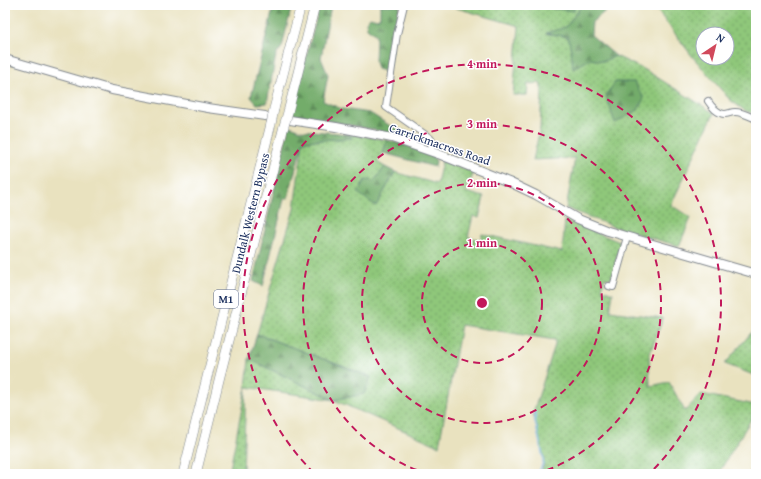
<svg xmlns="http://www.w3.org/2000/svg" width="761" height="479" viewBox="0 0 761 479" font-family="'Gentium Book Plus',serif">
<defs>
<pattern id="grass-dots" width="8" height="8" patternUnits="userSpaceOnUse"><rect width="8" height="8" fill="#8fc77a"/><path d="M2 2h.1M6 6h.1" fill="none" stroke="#74a267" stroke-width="1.8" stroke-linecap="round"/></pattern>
<pattern id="forest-firs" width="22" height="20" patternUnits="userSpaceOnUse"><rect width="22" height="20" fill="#73ac6a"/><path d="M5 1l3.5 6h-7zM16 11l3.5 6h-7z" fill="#5e8c5a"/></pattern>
</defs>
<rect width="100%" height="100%" fill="#fff"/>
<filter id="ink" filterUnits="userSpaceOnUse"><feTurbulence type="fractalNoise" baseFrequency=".025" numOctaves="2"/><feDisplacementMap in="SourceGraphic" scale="8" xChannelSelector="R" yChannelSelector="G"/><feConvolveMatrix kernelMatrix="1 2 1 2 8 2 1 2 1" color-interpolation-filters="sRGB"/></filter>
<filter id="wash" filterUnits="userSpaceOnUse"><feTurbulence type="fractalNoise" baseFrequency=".012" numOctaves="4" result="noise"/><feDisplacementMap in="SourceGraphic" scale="16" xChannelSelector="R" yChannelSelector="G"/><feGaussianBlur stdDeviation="0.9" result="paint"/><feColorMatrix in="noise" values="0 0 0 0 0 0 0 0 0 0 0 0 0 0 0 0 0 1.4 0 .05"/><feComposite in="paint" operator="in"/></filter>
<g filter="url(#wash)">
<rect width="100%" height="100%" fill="#e9e2bf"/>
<path fill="url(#grass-dots)" stroke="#557b6c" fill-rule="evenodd" d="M446,5h100l2,3 26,2v-5h8l-16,22 -18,7 20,2 3,14 19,9 13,2 13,-5 31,15 67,42 -43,92 20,13 -12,28 -62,-18 -51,-20 9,-50 -42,2 7,-32 2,-37 -2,-8 -12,1 -1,11h-14l6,-69z
M653,5h103v110l-12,-5 -14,-10 -38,-44zM703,34h24v24h-24z
M349,134l38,6 -4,13 -6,9 8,5 -11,14 2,25 19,-34 42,12 5,-23 32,11 -8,20 18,5 -5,21 -6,-2 -5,21 13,3 1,-6 80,18 3,-32 55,22 -8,36 -8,1 -2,10 11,4 -3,18 53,7 -14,38 1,30 19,-4 16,29 16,-17 55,11v6l-38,63h-176l2,-15 -11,-46 22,-68v-5l-94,-15 -22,121 -105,-46 -88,-13 -3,87h-14l17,-87 3,-28 85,41 37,-23 -114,-43 13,-45 24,-80 9,-68 49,-3z
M756,327v49l-31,-12z"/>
<path fill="url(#forest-firs)" stroke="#476e64" d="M274,5h18l-10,42 -6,8 -9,48 -10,1 -6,-7z
M320,5h11l-10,53 7,17 -5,26 19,8 28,4 22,14 30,10 4,8 -50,-15 -85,-16z
M380,5h20l-14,72 -2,-6 -7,-2 -2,-7 1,-27 -9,-7 -1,-6 4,-5 7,2 3,-2z
M546,5h28v6l-26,-3z
M582,5h23l4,3 -17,14 -1,13 25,21 -13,5 -13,-2 -17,10 -2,-19 -3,-13 -22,-4 20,-6z
M615,82h19l10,16 -6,12 -23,13 -9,-27z
M289,126l7,2 4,2 49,4 3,4 -49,3 -15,57 -4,1 -21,87 -10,-5z
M387,140l18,5 27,10 4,6 -1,6 -52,-14z
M385,167l10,5 -19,34 -18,-13 7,-13 9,1z
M257,334l114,43 -7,17 -30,6 -85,-41z"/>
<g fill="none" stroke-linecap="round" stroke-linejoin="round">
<path stroke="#76b6ea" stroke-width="1.5" d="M535,412v8l8,37v6l-5,11"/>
</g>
</g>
<g filter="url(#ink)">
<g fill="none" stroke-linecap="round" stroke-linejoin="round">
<g stroke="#82888e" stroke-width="8">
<path id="minor" d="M404,5l-7,29 -11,73 44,31 2,3 -1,10
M708,101c3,5 10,13 17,13 3,0 6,-2 10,-2 7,0 14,4 21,7
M609,286l4,1 14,-50
M754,474l2,-6"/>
</g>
<g stroke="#82888e" stroke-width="10">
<path id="major" d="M5,59l107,31 96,18 57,8
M290,120l46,7 56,11 49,17 70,28 25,12 42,24 30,12 148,43"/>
</g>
<g stroke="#82888e" stroke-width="10">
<path id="highway" d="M274,109l27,-104
M288,112l27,-107
M183,474l26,-105 62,-245
M196,474l24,-98 64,-250"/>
</g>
<use href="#minor" stroke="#fff" stroke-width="6"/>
<use href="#major" stroke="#fff" stroke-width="8"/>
<use href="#highway" stroke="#fff" stroke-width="9"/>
<g stroke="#82888e" stroke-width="10" stroke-linecap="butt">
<path id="highway-bridge" d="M271,124l3,-15
M284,126l4,-14"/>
</g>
<use href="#highway-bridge" stroke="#fff" stroke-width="9"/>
</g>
</g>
<g fill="none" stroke="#c2185b" stroke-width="2" stroke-dasharray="7 5">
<circle cx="482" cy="303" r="60"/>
<circle cx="482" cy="303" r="120"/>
<path d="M428 474A179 179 0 1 1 536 474"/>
<path d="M314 473A239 239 0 1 1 650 473"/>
</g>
<g text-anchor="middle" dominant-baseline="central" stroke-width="3" stroke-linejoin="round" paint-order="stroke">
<rect fill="#fff" stroke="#5f6d8e" stroke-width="1" x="214" y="290" width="24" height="18" rx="3"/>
<g font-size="11" font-weight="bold" fill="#1b2f5e">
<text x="226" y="299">M1</text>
</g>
<g font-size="12" fill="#1b2f5e" stroke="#fff">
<text transform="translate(440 144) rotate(19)">Carrickmacross Road</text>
<text transform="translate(250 213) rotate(-76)">Dundalk Western Bypass</text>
</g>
</g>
<circle cx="482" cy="303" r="6" fill="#c2185b" stroke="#fff" stroke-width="2"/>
<g font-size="12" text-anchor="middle" font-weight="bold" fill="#c2185b" stroke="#fff" stroke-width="3" stroke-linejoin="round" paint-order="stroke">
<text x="482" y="68">4 min</text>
<text x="482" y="128">3 min</text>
<text x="482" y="187">2 min</text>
<text x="482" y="247">1 min</text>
</g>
<rect width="761" height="479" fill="none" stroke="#fff" stroke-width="20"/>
<g transform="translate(715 46) rotate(35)"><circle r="19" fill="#ffffff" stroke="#a4acbf"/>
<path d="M0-3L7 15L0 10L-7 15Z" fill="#d1495b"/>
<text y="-6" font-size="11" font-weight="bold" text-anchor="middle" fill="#1b2f5e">N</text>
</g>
</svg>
